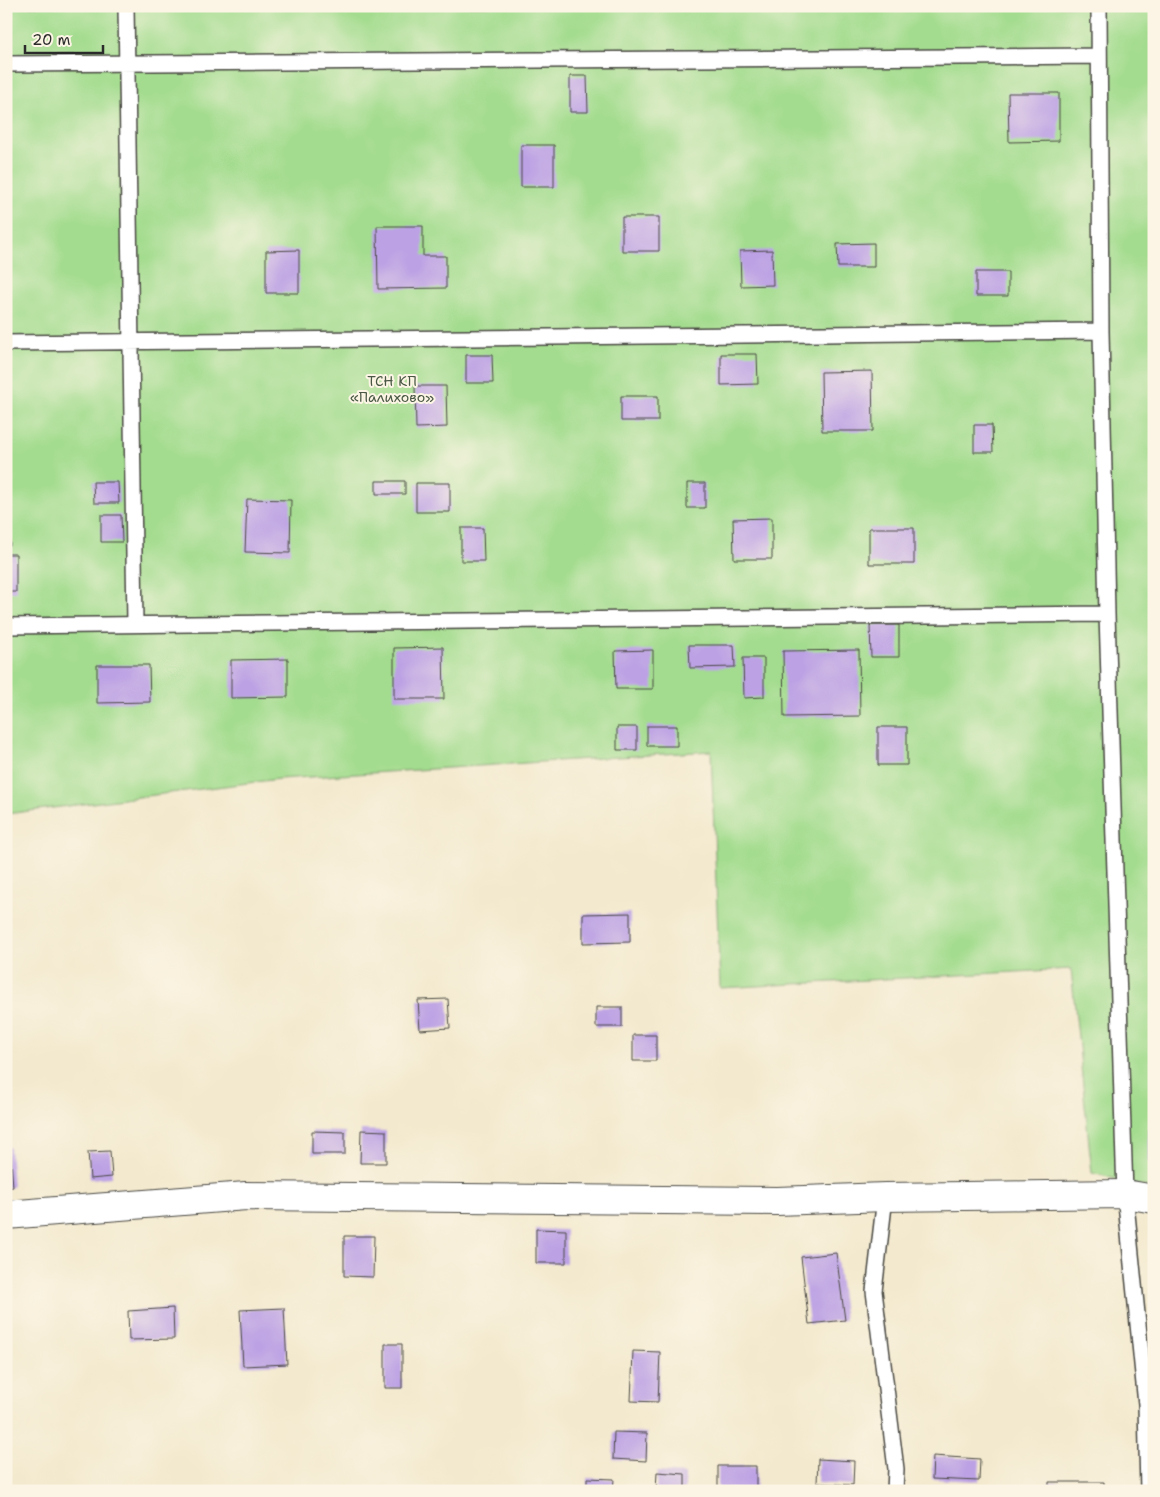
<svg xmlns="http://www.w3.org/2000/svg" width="1160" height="1497" viewBox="0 0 1160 1497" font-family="'Shantell Sans',sans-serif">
<rect width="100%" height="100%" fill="#fcf5e5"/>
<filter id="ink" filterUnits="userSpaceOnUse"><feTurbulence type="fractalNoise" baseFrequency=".02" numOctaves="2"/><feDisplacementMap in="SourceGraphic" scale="10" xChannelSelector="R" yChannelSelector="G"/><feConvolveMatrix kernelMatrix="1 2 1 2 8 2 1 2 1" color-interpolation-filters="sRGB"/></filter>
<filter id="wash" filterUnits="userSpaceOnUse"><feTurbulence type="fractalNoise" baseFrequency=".0096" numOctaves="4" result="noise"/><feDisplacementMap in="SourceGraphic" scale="20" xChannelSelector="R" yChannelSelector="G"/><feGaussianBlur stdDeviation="1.12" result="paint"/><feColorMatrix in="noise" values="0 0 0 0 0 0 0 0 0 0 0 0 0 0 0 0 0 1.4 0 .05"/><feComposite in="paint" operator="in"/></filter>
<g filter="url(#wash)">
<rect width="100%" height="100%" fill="#f3e9ce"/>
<path fill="#a3dc8e" stroke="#67845c" d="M6,6h1148v1183l-62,-16 -21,-204 -351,19 -9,-237 -432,28 -273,35z"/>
<g id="blocks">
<path fill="#bca1e4" d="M570,76h17l1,36h-18z
M1008,93h51v48l-50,1z
M521,145h33v42h-33z
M622,217h37v34h-37z
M377,226h46v30h23v32l-68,1z
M874,243v24h-36l-1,-23z
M299,250v43h-33v-42z
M772,250l1,35 -32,1 -1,-35z
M976,272h32v24h-32z
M721,354h36l1,30 -37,1z
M466,355h26l1,28h-27z
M872,371l1,60h-51l-1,-59z
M415,386h31l1,41 -31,1z
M621,396h37v25h-37z
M974,425h18l1,27h-19z
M6,480h3l1,66h-4z
M376,481h29v13h-29z
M93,482h25l1,21h-25z
M416,483h34v29h-34z
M687,483h18v25h-18z
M247,499l44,1 -1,53 -45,-1z
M101,515h20l1,27h-21z
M772,518v41h-38l-1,-40z
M461,528h22l1,33h-23z
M869,528h45v36h-45z
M6,554h10v38h-10z
M870,625h29v32h-28z
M689,645h45l1,22 -45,1z
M443,647l1,52h-50v-51z
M653,650v39h-37l-1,-38z
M859,650l1,66 -76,1 -1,-66z
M743,658h21v39l-20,1z
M288,659v38l-57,1v-38z
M97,665h52l1,37 -53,1z
M647,726h30v20h-30z
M617,727h20v23h-20z
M878,727h29v38h-29z
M630,913v29l-47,1v-29z
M448,999l2,29 -30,2 -2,-30z
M596,1007h26v20h-26z
M633,1035h23v26h-23z
M361,1130l25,1v32h-26z
M1149,1130h5v31h-5z
M312,1131l33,1v22h-33z
M6,1147h4l3,40 -7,1z
M110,1151l2,26 -22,2 -2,-27z
M536,1229l30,1v33h-30z
M344,1236h30l-1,41 -29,-1z
M836,1253l9,67 -36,4 -8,-67z
M173,1308l1,31 -45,1 -1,-29z
M284,1308l3,56 -44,2 -3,-56z
M385,1344h17v44h-17z
M633,1351l27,1 -2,50 -27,-1z
M614,1432l33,1 -1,28 -33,-2z
M933,1456l47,3 -1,22 -47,-2z
M818,1459l36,2 -1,24 -36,-2z
M718,1466h38v23h-38z
M657,1472l28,2v17h-29z
M587,1478l27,1 -1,12h-26z
M1049,1482h55v9h-55z"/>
</g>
</g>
<g filter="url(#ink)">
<use href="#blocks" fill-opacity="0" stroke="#494843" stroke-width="1"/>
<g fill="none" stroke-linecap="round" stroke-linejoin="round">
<g stroke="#494843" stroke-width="18">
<path id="service" d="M126,6l9,618
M1099,6l2,325 6,283 18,580 21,210 2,87
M6,64l1093,-8
M6,343l1095,-12
M6,626l1101,-12
M885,1197l-11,94 22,178 -1,22"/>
</g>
<g stroke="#494843" stroke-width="30">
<path id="minor" d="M6,1215l240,-19 531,5 108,-4 240,-3 29,5"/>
</g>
<use href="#service" stroke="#fff" stroke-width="15"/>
<use href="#minor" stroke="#fff" stroke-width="28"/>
</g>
</g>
<g text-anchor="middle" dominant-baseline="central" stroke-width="4" stroke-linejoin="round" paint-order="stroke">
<g font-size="14" fill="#495744" stroke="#fcf5e5">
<text x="392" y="381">ТСН КП<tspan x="392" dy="16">«Палихово»</tspan></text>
</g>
</g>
<rect width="1160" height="1497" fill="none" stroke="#fcf5e5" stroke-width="25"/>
<path d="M25 45v8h78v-8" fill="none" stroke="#2b2b2b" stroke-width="2.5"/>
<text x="32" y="45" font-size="15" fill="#2b2b2b" stroke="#fcf5e5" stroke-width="4" paint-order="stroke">20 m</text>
</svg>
